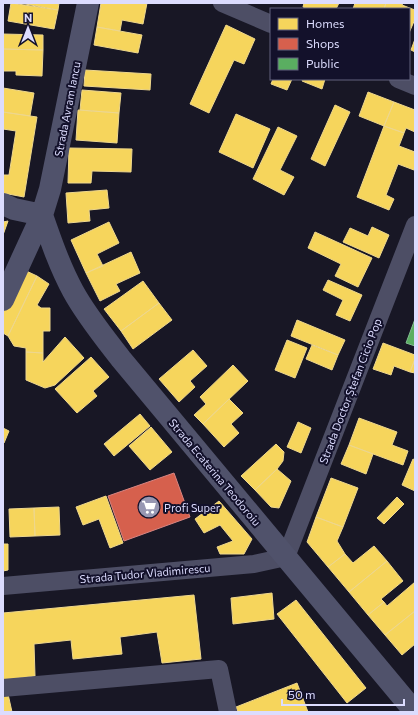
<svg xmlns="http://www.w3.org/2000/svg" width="418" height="715" viewBox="0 0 418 715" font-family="Commissioner,sans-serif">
<rect width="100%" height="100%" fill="#181725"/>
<path fill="#f6d55c" stroke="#eed78d" d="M11,3l47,7 -4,19 -46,-8z
M20,3h39l-1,7z
M101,3h46l-4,21 -21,-4 -2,11 -23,-4z
M304,3h35l-3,6h-28l-5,-2z
M355,3h31l-2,6h-31z
M386,3h17l-1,2 13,5v9l-6,14v-24h-25z
M226,25l29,14 -11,25 -10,-4 -25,53 -19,-9z
M97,27l45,8 -4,18 -44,-8z
M3,34l40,1v15l-40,-1z
M415,39v13l-4,-2z
M3,49l40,1 -1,26 -26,-1v-4h-13z
M85,70l66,4 -1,16 -66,-4z
M273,79h19l-5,11 -16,-6z
M303,79h22l-3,10 -20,-8z
M3,88l31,5 -4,23 -27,-4z
M82,90l39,3 -2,20 -39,-3z
M368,92l26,10 -10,24 -25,-10z
M394,102l21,8v22l-9,-4 -2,5 -20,-7z
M335,105l15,7 -25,54 -14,-7z
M78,110l41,3 -2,30 -41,-3z
M3,112l34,5 -13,80 -21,-4v-18h6l7,-44 -13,-2z
M236,114l34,15 -17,39 -34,-16z
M384,126l20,7 -5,13 16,6v14l-1,4 -16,-6 -12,31 8,4 -5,11 -32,-13z
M278,127l19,9 -17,34 14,7 -10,18 -31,-16z
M69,148l63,1 -1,23 -39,-1 -1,12h-23z
M107,190l2,18 -20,2 1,11 -22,2 -2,-30z
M8,221l-5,14v-13z
M109,222l10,21 -22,11 6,12 -17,7 -15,-33z
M372,227l17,8 -10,23 -36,-16 7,-14 18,8z
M315,232l57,26 -14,29 -23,-11 6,-12 -33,-16z
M131,252l9,21 -24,11 4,7 -20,10 -14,-28z
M22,269l15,7 -29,60 -5,-3v-25z
M37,276l12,8 -12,21 4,3h9v23h-7v22l-17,-1v-4l-12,-2 -6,-10z
M328,280l34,15 -12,26 -14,-6 7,-15 -20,-10z
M143,281l16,22 -38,28 -17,-22z
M159,303l13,17 -39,29 -12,-18z
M297,320l48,20 -7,15 -47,-19z
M65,337l19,21 -29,27 -10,3 -19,-8v-28l17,1v9z
M287,340l20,8 -12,30 -20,-8z
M383,343l32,12v4l-5,13 -16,-6 -3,9 -18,-6z
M312,345l26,10 -6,15 -26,-11z
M193,350l14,16 -17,15 5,6 -16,15 -20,-23z
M91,357l18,20 -16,14 4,5 -20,17 -22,-24z
M415,359v14l-5,-1z
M233,365l15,16 -45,43 -9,-9 12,-11 -6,-7z
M229,399l14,14 -12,11 8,9 -15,14 -21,-23z
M140,414l10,12 -36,30 -10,-12z
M359,418l38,14 -5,13 16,6 -5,14 -54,-20z
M298,422l13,6 -10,25 -14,-6z
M151,427l21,25 -22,18 -21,-24z
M3,428l6,3 -5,12h-1z
M276,444l8,8 -1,9 -6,8 -22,21 -14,-14z
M349,445l24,9 -7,20 -25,-10z
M413,459l2,1v31l-13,-6z
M277,469l14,12 -12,27 -8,-1 -16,-17z
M331,478l27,10 -15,39 -27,-10z
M106,496l17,47 -13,5 -11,-29 -16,6 -7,-18z
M397,497l7,7 -20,20 -7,-6z
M219,501l33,38 -8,15h-24l-3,-7 16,-6 -13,-16 -16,8 -9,-14z
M59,507l1,28 -25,1 -1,-28z
M34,508l1,28 -25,1 -1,-28z
M316,517l27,10 -6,14 8,13 -17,13 -21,-25z
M3,544h5v26l-5,1z
M374,546l13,15 -38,31 -21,-25 17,-13 8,9z
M387,561l16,20 -22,18 3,3 -16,13 -19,-23z
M415,582v29l-30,24 -17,-20 16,-13 3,4z
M272,593l2,26 -41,5 -2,-26z
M194,595l7,64 -39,4 -5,-31 -37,5 2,17 -49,5 -2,-19 -37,4 1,32 -32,4v-67z
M296,600l70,88 -19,15 -70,-89z
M415,611v33l-13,11 -17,-20z
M297,683l11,29h-70l-2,-5z
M8,694l4,18h-9v-16z"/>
<path fill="#d6604d" stroke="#d88582" d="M174,473l16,44 -66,24 -16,-45z"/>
<path fill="#5aae61" stroke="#81bc90" d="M415,319v27l-9,-3z"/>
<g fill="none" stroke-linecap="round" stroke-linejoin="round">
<path stroke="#4d4e65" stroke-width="18" d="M222,3l49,21
M398,79l17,7
M3,586l251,-22 32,-7 129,-332
M3,688l216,-19 9,43"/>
<path stroke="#50526b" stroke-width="22" d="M3,204l11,5 28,6
M42,215c9,26 18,52 31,76 13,24 31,46 48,68l294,353
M3,300l39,-85 8,-26 38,-186"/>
</g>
<defs>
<g id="supermarket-disc" transform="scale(1.15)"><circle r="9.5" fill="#9797b2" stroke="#13112b"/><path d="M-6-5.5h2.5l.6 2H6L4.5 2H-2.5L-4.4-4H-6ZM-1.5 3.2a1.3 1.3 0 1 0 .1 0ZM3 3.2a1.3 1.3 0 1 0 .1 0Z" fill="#fff"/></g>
</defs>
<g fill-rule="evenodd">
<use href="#supermarket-disc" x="149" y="507"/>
</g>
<g text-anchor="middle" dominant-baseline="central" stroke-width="4" stroke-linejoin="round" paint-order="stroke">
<g font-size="11" fill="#dcdcfe" stroke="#13112b">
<text transform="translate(67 109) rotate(-79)">Strada Avram Iancu</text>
<text transform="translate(350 391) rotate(-69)">Strada Doctor Ștefan Cicio Pop</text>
<text transform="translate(215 472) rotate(50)">Strada Ecaterina Teodoroiu</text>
<text transform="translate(145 573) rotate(-5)">Strada Tudor Vladimirescu</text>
</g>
<g font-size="11" fill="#dcdcfe" stroke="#13112b" text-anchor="start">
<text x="164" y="507">Profi Super</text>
</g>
</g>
<rect width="418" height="715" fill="none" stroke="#dcdcfe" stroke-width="8"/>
<rect x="270" y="8" width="140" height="72" fill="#13112b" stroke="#63627f"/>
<rect x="278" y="18" width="20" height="12" fill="#f6d55c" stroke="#63627f"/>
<text x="306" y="28" font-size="12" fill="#dcdcfe">Homes</text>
<rect x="278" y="38" width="20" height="12" fill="#d6604d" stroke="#63627f"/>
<text x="306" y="48" font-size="12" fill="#dcdcfe">Shops</text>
<rect x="278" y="58" width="20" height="12" fill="#5aae61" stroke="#63627f"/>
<text x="306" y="68" font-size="12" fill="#dcdcfe">Public</text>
<g transform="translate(28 28)" stroke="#13112b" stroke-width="3" paint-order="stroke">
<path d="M0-3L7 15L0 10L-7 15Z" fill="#dcdcfe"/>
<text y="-6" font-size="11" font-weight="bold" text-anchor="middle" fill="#dcdcfe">N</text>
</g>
<path d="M282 699v6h122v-6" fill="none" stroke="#dcdcfe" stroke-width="2"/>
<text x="288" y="699" font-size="12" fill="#dcdcfe" stroke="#13112b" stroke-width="3" paint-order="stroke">50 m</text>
</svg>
